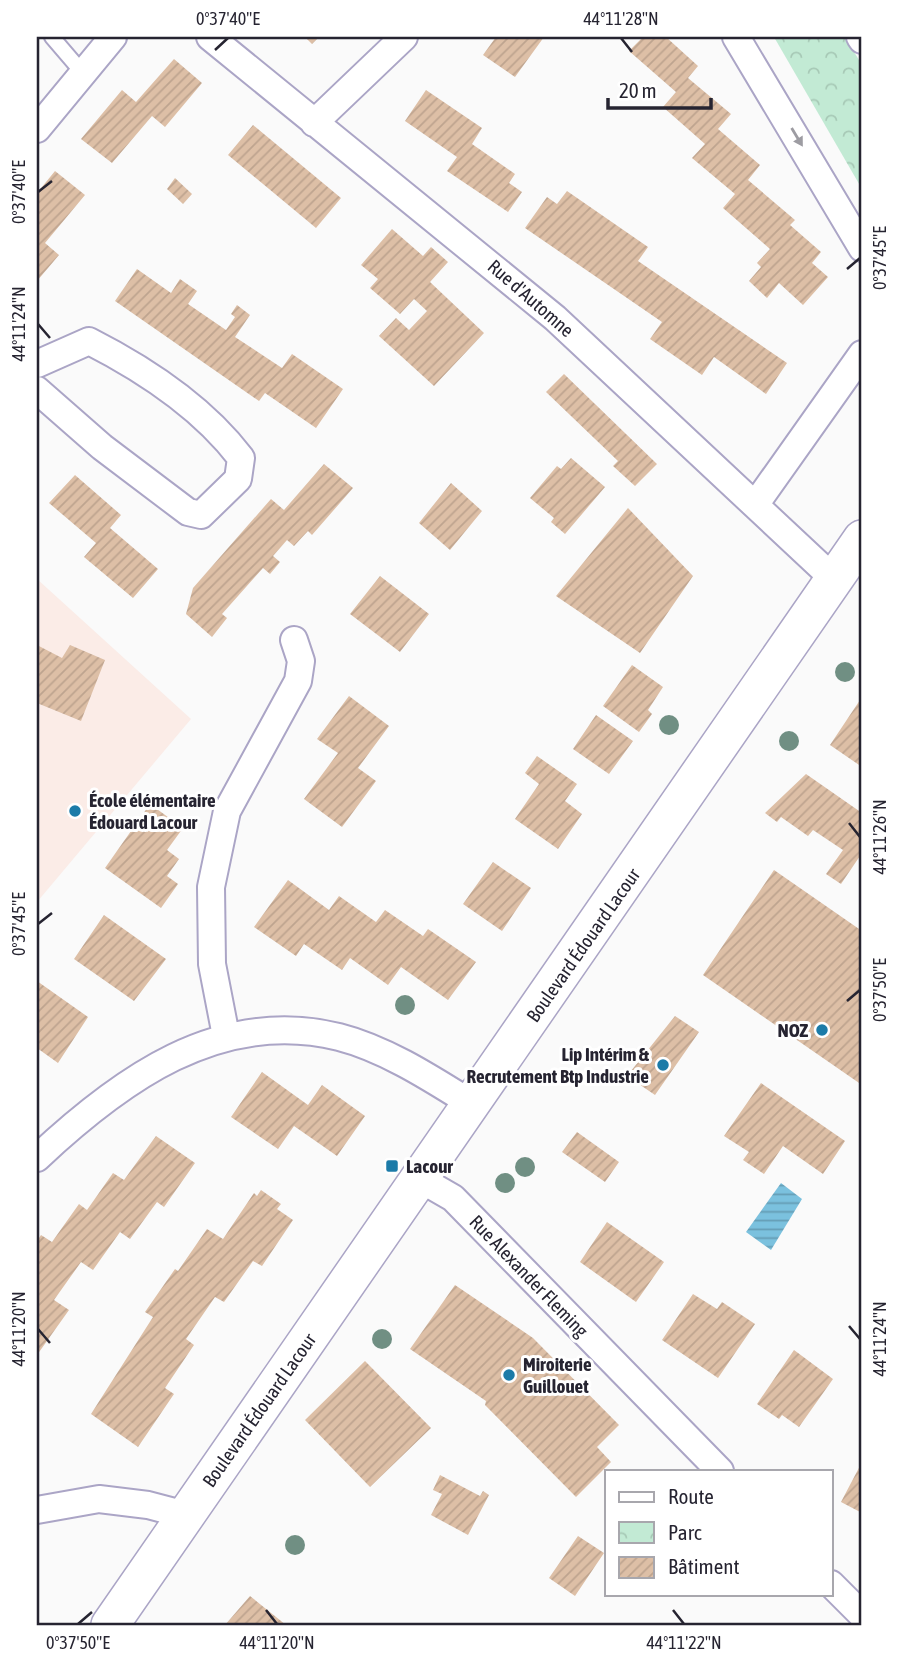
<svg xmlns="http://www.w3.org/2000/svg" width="899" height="1662" viewBox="0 0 899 1662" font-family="'Asap Condensed',sans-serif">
<defs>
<pattern id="park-crowns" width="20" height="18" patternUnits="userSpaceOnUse" patternTransform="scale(1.75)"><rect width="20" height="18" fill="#c2ead4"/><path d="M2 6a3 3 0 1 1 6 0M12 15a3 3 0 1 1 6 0" fill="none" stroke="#a7c9b6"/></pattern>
<pattern id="water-rules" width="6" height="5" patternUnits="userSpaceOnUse" patternTransform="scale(1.75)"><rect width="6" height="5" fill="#7bc1de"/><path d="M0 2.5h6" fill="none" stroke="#659db5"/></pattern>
<pattern id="building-hatch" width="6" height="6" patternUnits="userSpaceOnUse" patternTransform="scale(1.75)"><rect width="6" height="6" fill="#ddbfa6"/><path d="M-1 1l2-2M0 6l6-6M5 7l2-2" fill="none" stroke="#bea48f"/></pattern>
</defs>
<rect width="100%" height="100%" fill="#fafafa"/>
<path fill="#fbece7" d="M37,579l154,140 -154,183z"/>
<path fill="url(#park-crowns)" d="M774,37h71l17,28v124z"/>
<path fill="url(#water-rules)" d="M781,1183l21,16 -31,51 -25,-18z"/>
<path fill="url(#building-hatch)" d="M305,37h14l-7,7z
M496,37h48l-29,40 -32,-22z
M643,37h23l32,29 -10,12 43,36 -13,15 42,36 -12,15 47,40 -5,5 31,27 -9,11 16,14 -25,28 -24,-22 -12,15 -18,-17 12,-14 -4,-4 13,-14 -47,-41 12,-14 -43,-36 13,-14 -42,-37 13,-15 -47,-41z
M174,59l28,24 -37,44 -13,-11 -40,47 -31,-24 41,-49 14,12z
M426,90l56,38 -10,16 43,30 -6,9 13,9 -14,20 -61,-41 10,-14 -52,-36z
M253,125l88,73 -25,30 -88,-73z
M55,171l30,24 -40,48 14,12 -22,26v-88z
M175,178l17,16 -9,10 -16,-15z
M567,191l81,56 -10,14 149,102 -21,31 -52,-37 -12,18 -52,-36 12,-17 -137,-94 22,-31 10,7z
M392,229l31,27 8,-9 17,15 -18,20 54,51 -50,53 -55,-50 17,-18 13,12 18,-19 -13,-12 -14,15 -30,-26 8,-9 -17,-14z
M137,269l34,24 9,-14 17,12 -9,13 38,26 9,-13 -4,-3 6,-9 13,10 -15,22 47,31 10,-14 51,35 -27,39 -51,-35 -6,8 -144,-100z
M564,374l93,90 -22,22 -22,-20 5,-5 -72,-69z
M571,458l34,29 -40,47 -14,-12 3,-4 -24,-20 27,-32 4,3z
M324,464l29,24 -41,47 -4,-4 -14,15 -7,-6 -14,16 7,6 -10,12 -7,-6 -41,46 5,4 -15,19 -26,-23 7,-26 78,-89 13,11z
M75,475l46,40 -11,13 48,41 -25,29 -49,-41 12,-14 -47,-40z
M451,483l31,28 -32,39 -31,-27z
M628,508l65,68 -53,77 -84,-57z
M380,576l49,38 -29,38 -50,-38z
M37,645l25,13 8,-13 35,15 -24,61 -44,-18z
M632,665l31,22 -15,23 4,4 -13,18 -36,-26z
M349,696l40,30 -31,42 18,13 -34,46 -38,-28 34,-46 -21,-14z
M862,697v70l-32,-22z
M596,715l37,26 -24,33 -36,-25z
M537,756l40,28 -12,17 17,13 -24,35 -43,-30 24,-35 -14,-11z
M806,774l56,39v40l-21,31 -15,-10 17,-24 -30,-20 -5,6 -27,-19 -4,5 -12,-9z
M150,804l33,24 -16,22 12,9 -12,17 11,8 -17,24 -56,-40z
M493,862l38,26 -29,43 -39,-27z
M774,870l88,61v154l-159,-110z
M288,880l41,30 10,-14 37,26 9,-12 38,26 5,-7 48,33 -28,38 -47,-33 -13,18 -38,-27 -8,12 -38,-26 -8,12 -42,-29z
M104,915l62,44 -32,42 -60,-42z
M37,981l51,36 -30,46 -21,-15z
M675,1016l24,16 -44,63 -28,-19z
M262,1072l46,33 14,-20 43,31 -28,40 -43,-30 -16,23 -47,-32z
M761,1083l84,58 -22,33 -40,-28 -19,28 -21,-14 6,-8 -25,-16z
M577,1132l42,30 -14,20 -43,-30z
M156,1136l39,27 -31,44 -7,-5 -27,37 -10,-7 -27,38 -12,-8 -27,38 15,10 -32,45v-114l4,-6 11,7 27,-38 8,6 26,-37 11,7z
M261,1190l20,14 -4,5 16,11 -31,46 -9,-5 -29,41 -9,-5 -29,42 8,6 -29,43 9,6 -36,53 -47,-33 62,-97 -8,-5 30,-43 3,2 29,-42 16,10 31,-46 3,3z
M607,1222l57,40 -28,40 -56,-40z
M455,1285l78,53 86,87 -22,22 14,15 -35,35 -91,-92 1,-4 -76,-52z
M693,1294l24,15 5,-7 33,22 -37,54 -56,-38z
M794,1350l39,29 -34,48 -17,-12 -3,4 -22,-15z
M365,1361l66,67 -61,59 -65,-67z
M862,1462v51l-21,-11z
M440,1475l40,21 3,-5 6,4 -21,40 -37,-20 11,-21 -9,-4z
M578,1536l26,17 -29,43 -26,-18z
M250,1596l36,29h-61z"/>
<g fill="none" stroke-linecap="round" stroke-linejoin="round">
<g stroke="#aba5c6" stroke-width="18">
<path id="lane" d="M52,37l30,35"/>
</g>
<g stroke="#aba5c6" stroke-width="30">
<path id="street" d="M210,37l345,281 279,261
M736,37l126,211
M860,37l2,3
M314,123l90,-86
M37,129l76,-92
M37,364l52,-23c55,28 114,67 152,117l-3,21 -37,36 -13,-3 -86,-65 -65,-57
M755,505l107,-151
M226,1036l-14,-72 -1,-77 16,-76 71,-130 3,-20 -7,-21
M37,1158c82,-77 182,-151 302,-121 47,12 93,42 133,67
M420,1179l33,19 267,273
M37,1510l62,-11 49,6 38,10
M831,1584l31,31"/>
</g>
<g stroke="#aba5c6" stroke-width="40">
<path id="secondary" d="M110,1625l752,-1086"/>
</g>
<use href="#lane" stroke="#fff" stroke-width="14"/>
<use href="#street" stroke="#fff" stroke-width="26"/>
<use href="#secondary" stroke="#fff" stroke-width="37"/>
</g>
<g fill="#708f83">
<circle cx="845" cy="672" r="10"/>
<circle cx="669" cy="725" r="10"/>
<circle cx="789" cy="741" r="10"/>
<circle cx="405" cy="1005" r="10"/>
<circle cx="525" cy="1167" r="10"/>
<circle cx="505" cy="1183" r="10"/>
<circle cx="382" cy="1339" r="10"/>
<circle cx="295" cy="1545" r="10"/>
</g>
<defs><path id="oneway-solid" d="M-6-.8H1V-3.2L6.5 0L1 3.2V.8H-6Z" transform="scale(1.75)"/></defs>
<use fill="#9d9ca2" href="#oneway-solid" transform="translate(797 137) rotate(59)"/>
<path fill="none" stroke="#262431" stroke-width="2.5" d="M621,38l11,14M215,50l13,-12M38,192l14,-11M847,269l13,-11M38,324l12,14M849,823l11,14M38,924l14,-11M847,1001l13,-11M849,1326l11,13M38,1329l12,14M266,1610l11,14M673,1610l11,14M78,1624l14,-12"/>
<g fill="#1c7ba8" stroke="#fff" stroke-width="2.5">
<circle cx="75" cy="811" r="7"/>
<circle cx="822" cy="1030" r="7"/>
<circle cx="663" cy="1065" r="7"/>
<rect x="385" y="1159" width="14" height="14" rx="3.5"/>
<circle cx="509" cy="1375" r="7"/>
</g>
<g text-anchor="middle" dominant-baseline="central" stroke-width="6" stroke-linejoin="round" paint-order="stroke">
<g font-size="19" fill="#262431" stroke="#fff">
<text transform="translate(531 298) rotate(41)">Rue d'Automne</text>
<text transform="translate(583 945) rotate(-55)">Boulevard Édouard Lacour</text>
<text transform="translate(529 1276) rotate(46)">Rue Alexander Fleming</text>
<text transform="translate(259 1410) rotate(-55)">Boulevard Édouard Lacour</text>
</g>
<g font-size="19" font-weight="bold" fill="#262431" stroke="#fff" text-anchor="start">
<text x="89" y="800">École élémentaire<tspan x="89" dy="22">Édouard Lacour</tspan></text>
<text x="808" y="1030" text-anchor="end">NOZ</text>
<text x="649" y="1054" text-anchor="end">Lip Intérim &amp;<tspan x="649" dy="22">Recrutement Btp Industrie</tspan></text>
<text x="406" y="1166">Lacour</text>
<text x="523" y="1364">Miroiterie<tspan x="523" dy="22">Guillouet</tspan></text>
</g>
</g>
<rect width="899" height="1662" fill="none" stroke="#ffffff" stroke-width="77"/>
<rect x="605" y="1470" width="228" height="126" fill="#ffffff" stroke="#a8a7ad" stroke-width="2"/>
<rect x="619" y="1492" width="35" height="10" fill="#ffffff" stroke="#a8a7ad" stroke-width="2"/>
<text x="668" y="1504" font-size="21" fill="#262431">Route</text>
<rect x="619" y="1522" width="35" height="21" fill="url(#park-crowns)" stroke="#a8a7ad" stroke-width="2"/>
<text x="668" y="1540" font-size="21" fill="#262431">Parc</text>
<rect x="619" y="1557" width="35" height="21" fill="url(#building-hatch)" stroke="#a8a7ad" stroke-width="2"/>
<text x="668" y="1574" font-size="21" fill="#262431">Bâtiment</text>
<path d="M608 98v10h103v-10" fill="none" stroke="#262431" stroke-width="3.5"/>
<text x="619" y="98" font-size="21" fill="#262431" stroke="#ffffff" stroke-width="5" paint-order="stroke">20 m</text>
<rect x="38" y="38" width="822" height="1586" fill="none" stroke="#262431" stroke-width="2.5"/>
<g font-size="18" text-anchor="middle" fill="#262431">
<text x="228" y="25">0°37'40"E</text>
<text x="621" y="25">44°11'28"N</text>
<text transform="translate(19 192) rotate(-90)" y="6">0°37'40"E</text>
<text transform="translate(880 258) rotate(-90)" y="6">0°37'45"E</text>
<text transform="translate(19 324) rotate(-90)" y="6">44°11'24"N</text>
<text transform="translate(880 837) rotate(-90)" y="6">44°11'26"N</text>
<text transform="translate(19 924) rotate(-90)" y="6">0°37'45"E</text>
<text transform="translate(880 990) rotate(-90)" y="6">0°37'50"E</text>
<text transform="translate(19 1329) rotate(-90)" y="6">44°11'20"N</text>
<text transform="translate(880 1339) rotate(-90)" y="6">44°11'24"N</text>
<text x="78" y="1649">0°37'50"E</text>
<text x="277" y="1649">44°11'20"N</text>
<text x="684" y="1649">44°11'22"N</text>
</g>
</svg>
